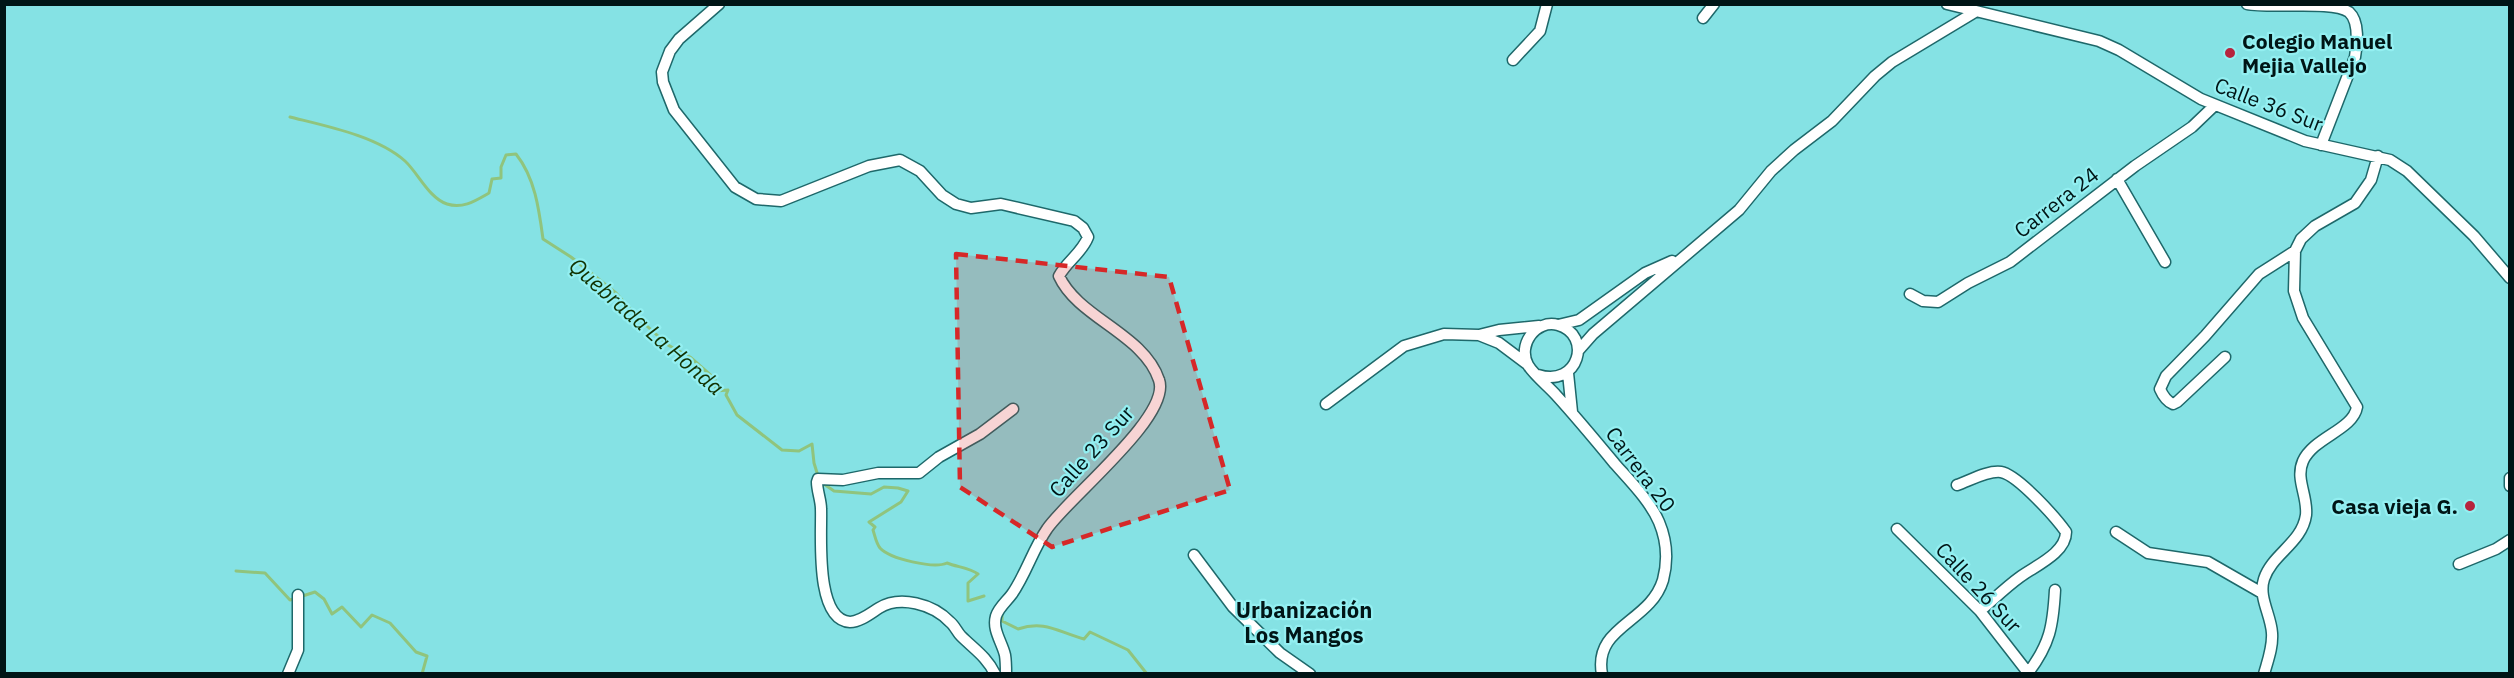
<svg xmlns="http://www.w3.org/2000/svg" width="2514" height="678" viewBox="0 0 2514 678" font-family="'IBM Plex Sans',sans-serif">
<rect width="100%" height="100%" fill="#85e2e4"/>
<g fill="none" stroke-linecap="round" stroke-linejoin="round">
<path stroke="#90c47d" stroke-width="3" d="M290,117c36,9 87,19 115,44 13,12 24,37 42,43 16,5 28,-3 42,-11l3,-14 9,-1v-11l5,-12 10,-1c19,24 23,55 27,85l28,18 45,36 22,25 30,27 22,12 25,22 1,12 12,-1 -2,5 11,20 45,35 17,1 13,-7 2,19 4,13
M821,482l13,9 37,3 13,-7 14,1 10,3 -7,11 -32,20 6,5 -2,3c2,6 3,13 7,18 10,11 54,21 67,15 10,4 23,5 31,11l-10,9v18l16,-5
M236,571l29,2 25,27 25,-8 9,7 8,15 10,-7 19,20 11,-12 18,8 26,29 11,4 -5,18
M1002,613v8l16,8c27,-9 40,3 66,10l6,-7 38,18 19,24"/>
<g stroke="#1e686a" stroke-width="13">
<path id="street" d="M719,4l-40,35 -9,12 -8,21 1,10 11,28 61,77 21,12 25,2 88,-35 31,-6 20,11 22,24 14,9 15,4 30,-4 73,17 9,7 5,9c-6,16 -21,24 -29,39 19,42 85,58 100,104 13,36 -92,119 -112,149 -14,20 -21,45 -35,65 -5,7 -13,13 -16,22 -4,14 6,26 9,39 1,6 1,13 1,19
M1947,4l152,37 20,9 82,49 104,42 85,19 17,11 67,65 36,42
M2247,4c24,5 86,-4 102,8 11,10 8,32 6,45l-34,88
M1703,18l11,-14
M1513,60l27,-29 7,-27
M2117,179l48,83
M1910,294l13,7 15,1 30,-19 42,-21 125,-96 57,-39 23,-22
M1558,325l21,-5 66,-47 27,-12
M1479,335l20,8 28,21
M1578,351l15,-17 146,-124 32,-39 23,-21 38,-29 43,-45 17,-14 83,-50
M2225,357l-48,45 -4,2c-7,-3 -10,-8 -13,-15l6,-13 39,-40 54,-62 36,-23
M1568,373l4,39
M1538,375c41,13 55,-40 20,-50 -22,-6 -41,20 -30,40 5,9 20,21 28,30 20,22 40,46 59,69 15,17 35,37 44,58 8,19 9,39 4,58 -13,43 -70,46 -61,94
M1326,404l78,-58 40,-12 35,1 20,-5 40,-4
M2510,478v8
M1957,485c12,-4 31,-15 44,-13 17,3 55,46 65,60 0,21 -31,34 -46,45 -14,10 -27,23 -40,34
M1897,529l83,82 49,63
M2116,532l32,21 60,9 54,31
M1194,555l39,52 47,46 30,21
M2459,564l37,-15 14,-9
M2028,673c22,-29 25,-47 27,-83
M288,674l10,-24v-55
M995,674c-8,-17 -21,-25 -34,-38 -4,-4 -6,-10 -11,-14 -17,-18 -50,-27 -71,-14 -8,5 -19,14 -29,14 -36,-2 -28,-90 -29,-113 0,-9 -4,-18 -4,-27l1,-3 25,1 35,-7h41l20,-16 41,-23 33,-25
M2264,674c4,-14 9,-27 8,-41 -1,-18 -14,-36 -8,-54 8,-25 38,-36 42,-64 2,-19 -11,-36 -3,-54 11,-24 50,-31 54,-54l-54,-89 -9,-27 1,-40 6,-12 14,-13 40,-23 16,-23 7,-24"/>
</g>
<use href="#street" stroke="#fff" stroke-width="10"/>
</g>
<path fill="#d62828" fill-opacity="0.2" stroke="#d62828" stroke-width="4.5" stroke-dasharray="12 8" stroke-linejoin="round" d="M956,254l213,23 61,213 -178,57 -92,-60z"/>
<g fill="#b6243d" stroke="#93eff1" stroke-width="2">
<circle cx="2230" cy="53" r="6"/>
<circle cx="2470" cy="506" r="6"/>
</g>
<g text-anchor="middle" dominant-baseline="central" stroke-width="4.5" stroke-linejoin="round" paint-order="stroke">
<g font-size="21" font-weight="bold" fill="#001516" stroke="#93eff1" text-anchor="start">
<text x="2242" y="41">Colegio Manuel<tspan x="2242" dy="24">Mejia Vallejo</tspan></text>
<text x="2458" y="506" text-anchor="end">Casa vieja G.</text>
</g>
<g font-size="21" fill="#001516" stroke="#93eff1">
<text transform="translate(2269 104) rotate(21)">Calle 36 Sur</text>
<text transform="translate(2056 202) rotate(-38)">Carrera 24</text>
<text transform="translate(1091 451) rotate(-48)">Calle 23 Sur</text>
<text transform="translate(1641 469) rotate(53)">Carrera 20</text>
<text transform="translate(1979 587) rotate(47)">Calle 26 Sur</text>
</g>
<g font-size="22" font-style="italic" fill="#123302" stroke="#93eff1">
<text transform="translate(647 326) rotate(41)">Quebrada La Honda</text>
</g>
<g font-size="22" font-weight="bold" fill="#001516" stroke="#93eff1">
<text x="1304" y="609">Urbanización<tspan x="1304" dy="25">Los Mangos</tspan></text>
</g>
</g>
<rect width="2514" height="678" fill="none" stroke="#001516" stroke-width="12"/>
</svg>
